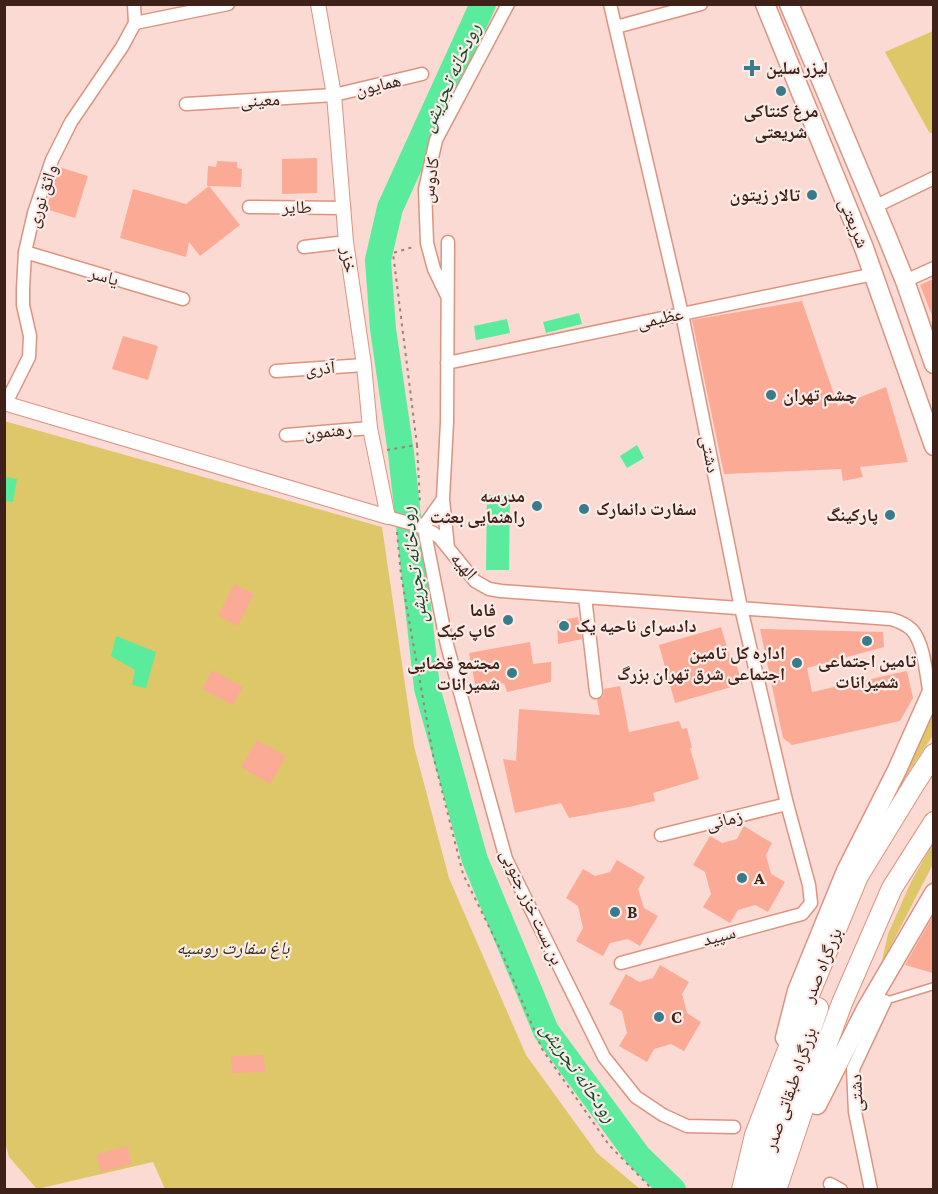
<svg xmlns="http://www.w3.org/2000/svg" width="938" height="1194" viewBox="0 0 938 1194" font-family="'Crimson Pro','Noto Naskh Arabic',serif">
<rect width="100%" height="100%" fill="#fadad2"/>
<path fill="#dec768" d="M933,31v103l-4,-2 -44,-80z
M4,421l378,106 32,219 35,132 77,177 71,98 43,36h-475l-12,-27 -116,27 -28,-32 -5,-19z
M933,702v33l-40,61z
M933,843v21l-52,101 7,-31 22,-50z"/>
<path fill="#5beb9c" d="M579,313l3,11 -36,9 -3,-11z
M507,319l3,14 -34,7 -2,-14z
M637,445l7,13 -17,10 -7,-12z
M5,477l12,2 -4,23 -8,-1z
M487,495h23l-1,75h-23z
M116,636l40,16 -10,36 -14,-3 3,-15 -24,-14z"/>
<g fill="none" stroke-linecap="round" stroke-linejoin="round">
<path stroke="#5beb9c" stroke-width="26" d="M483,4l-93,204 -12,52 5,69 18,124 26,235 48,172 71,171 92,125 35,34"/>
</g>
<path fill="#fbab95" d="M317,158v35l-35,1v-35z
M217,161l20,1v6l5,1 -1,18 -34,-1 1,-20 8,1z
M59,167l29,9 -13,42 -29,-9z
M209,186l31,39 -40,31 -11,-14 -3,15 -66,-19 13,-49 53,15z
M933,279v39l-13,-33z
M802,301l36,105 48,-19 22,75 -48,5 3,10 -20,4 -2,-12 -117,5 -32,-154z
M123,336l35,10 -10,34 -36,-11z
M234,584l20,10 -16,32 -20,-10z
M578,617l4,22 -24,5 -1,-23z
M721,627l11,37 4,-1 6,21 -67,19 -16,-58z
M760,629l123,3 1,15 -77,21 5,24 95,-21 6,27 -13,23 -108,24 -9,-7z
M530,642l3,22 18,-2v20l-44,10 -3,-9 -28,6 -7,-36z
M212,670l31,17 -10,18 -31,-16z
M620,686l9,46 50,-11 3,8 5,-1 5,20h-2l9,31 -46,14 2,8 -26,6 -60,11 -8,-15 -46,10 -12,-54 13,2 3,-52 81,6 -3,-15 6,-4 1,-7z
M257,740l29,16 -16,28 -29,-17z
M744,826l28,17 -6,12 5,19 14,8 -17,30 -13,-7 -17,5 -8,13 -27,-16 8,-13 -6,-22 -12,-7 17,-29 12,7 15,-4z
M617,860l28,17 -7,12 6,19 14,8 -18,30 -12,-7 -18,4 -7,13 -27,-15 7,-13 -5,-22 -12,-8 17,-29 12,7 15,-4z
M933,916v57l-28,-8z
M660,965l29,17 -7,12 5,19 14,9 -17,29 -13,-7 -17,5 -7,13 -28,-16 8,-13 -5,-22 -13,-7 17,-30 13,8 14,-4z
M264,1055l1,17 -33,1 -1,-17z
M128,1146l4,18 -31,8 -4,-18z"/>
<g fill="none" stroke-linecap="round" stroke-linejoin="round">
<g stroke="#dc9480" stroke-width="9">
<path id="service" d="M885,1001l49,-15"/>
</g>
<g stroke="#dc9480" stroke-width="15">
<path id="minor" d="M610,4l72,310 59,294 46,196 22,81 2,18 -9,11 -181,49
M135,23l93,-19
M616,27l85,-23
M186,104l148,-9 88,-21
M249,207l95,1
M874,207l60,-29
M304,247l42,-5
M25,252l158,47
M905,281l29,-13
M446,294l-12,-25 -7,-26 -2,-54 11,-49 72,-136
M447,363l427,-89
M276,371l88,-6
M6,403l23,-46 1,-21 -7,-31v-16l2,-37 9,-39 18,-53 19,-38 51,-75 13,-24 -1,-19
M286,435l84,-7
M443,499l5,49
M388,517c17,6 36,8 51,20l36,44 14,8 12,2 390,28c7,2 15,5 21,11 13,15 14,46 18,65
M415,523l9,3 19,-27 4,-77 1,-180
M424,528l23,117 59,214 98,198 32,40 27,18 24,11 47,1
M585,597l11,95
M661,835l126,-31
M830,1184l11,6
M871,1190l-16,-78 -2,-43 32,-68"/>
</g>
<g stroke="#dc9480" stroke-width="16">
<path id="tertiary" d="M4,403l384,114 -18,-89 -6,-63 -18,-123 -12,-147 -16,-91
M424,528v-2"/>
</g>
<g stroke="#dc9480" stroke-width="21">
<path id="primary" d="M765,4l99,244 70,198
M789,4l99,235 17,42 29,83
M785,1038l12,-47 49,-120 51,-101 37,-83
M817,1105l49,-96 68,-116"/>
</g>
<g stroke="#dc9480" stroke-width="22">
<path id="trunk" d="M742,1190l13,-55 54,-140 49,-119 57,-93 19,-29
M756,1190l62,-182
M776,1190l29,-87 37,-100 50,-115 42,-66"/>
</g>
<path stroke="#9f8179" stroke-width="2" stroke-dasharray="3 4.5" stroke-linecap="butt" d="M417,445l3,58
M387,450l30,-5 -24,-192 20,-6
M397,532l4,43 32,180 30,119 39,79 40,96 67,96 44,45"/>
<use href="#service" stroke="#fff" stroke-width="6"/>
<use href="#minor" stroke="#fff" stroke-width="12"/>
<use href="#tertiary" stroke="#fff" stroke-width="14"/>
<use href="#primary" stroke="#fff" stroke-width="18"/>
<use href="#trunk" stroke="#fff" stroke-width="20"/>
</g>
<g fill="#387b8b" stroke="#fbebe7" stroke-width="2">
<path d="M749 59h6v6h6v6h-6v6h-6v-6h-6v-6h6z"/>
<circle cx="781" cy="91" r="6"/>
<circle cx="812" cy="195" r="6"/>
<circle cx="771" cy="395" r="6"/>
<circle cx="537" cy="506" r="6"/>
<circle cx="584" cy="509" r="6"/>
<circle cx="890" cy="515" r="6"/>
<circle cx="508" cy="620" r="6"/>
<circle cx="564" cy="626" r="6"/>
<circle cx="867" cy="641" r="6"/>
<circle cx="797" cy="663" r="6"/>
<circle cx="512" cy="673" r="6"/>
<circle cx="742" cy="878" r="6"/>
<circle cx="615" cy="912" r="6"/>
<circle cx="659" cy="1017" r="6"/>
</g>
<g text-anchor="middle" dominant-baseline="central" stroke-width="4.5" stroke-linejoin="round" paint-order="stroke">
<g font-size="18" font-weight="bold" fill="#3e221a" stroke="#fbebe7" text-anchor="start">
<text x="766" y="68">لیزر سلین</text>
<text x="781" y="111" text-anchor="middle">مرغ کنتاکی<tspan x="781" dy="21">شریعتی</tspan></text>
<text x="800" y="195" text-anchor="end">تالار زیتون</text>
<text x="783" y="395">چشم تهران</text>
<text x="525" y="496" text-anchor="end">مدرسه<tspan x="525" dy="21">راهنمایی بعثت</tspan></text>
<text x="596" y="509">سفارت دانمارک</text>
<text x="878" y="515" text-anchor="end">پارکینگ</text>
<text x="496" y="610" text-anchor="end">فاما<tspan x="496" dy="21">کاپ کیک</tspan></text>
<text x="576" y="626">دادسرای ناحیه یک</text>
<text x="785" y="653" text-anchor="end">اداره کل تامین<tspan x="785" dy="21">اجتماعی شرق تهران بزرگ</tspan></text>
<text x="867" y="661" text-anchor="middle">تامین اجتماعی<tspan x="867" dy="21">شمیرانات</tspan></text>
<text x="500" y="663" text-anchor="end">مجتمع قضایی<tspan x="500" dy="21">شمیرانات</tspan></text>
<text x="754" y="878">A</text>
<text x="627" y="912">B</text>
<text x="671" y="1017">C</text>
</g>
<g font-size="18" fill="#3e221a" stroke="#fbebe7">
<text transform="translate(378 85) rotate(-13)">همایون</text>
<text transform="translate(260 100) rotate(-3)">معینی</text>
<text transform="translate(430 180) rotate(-82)">کادوس</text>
<text transform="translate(42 196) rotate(-72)">واثق نوری</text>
<text x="297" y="207">طایر</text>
<text transform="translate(854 223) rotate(68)">شریعتی</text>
<text transform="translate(349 260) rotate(82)">خزر</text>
<text transform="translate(104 276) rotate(16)">یاسر</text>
<text transform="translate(660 318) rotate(-12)">عظیمی</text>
<text transform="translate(320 368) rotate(-4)">آذری</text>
<text transform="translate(328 431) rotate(-5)">رهنمون</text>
<text transform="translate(710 454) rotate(79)">دشتی</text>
<text transform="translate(464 566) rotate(48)">الهیه</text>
<text transform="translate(724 820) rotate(-14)">زمانی</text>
<text transform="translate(532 907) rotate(65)">بن بست خزر جنوبی</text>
<text transform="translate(719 936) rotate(-15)">سپید</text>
<text transform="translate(822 965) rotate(-68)">بزرگراه صدر</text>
<text transform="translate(790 1089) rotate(-71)">بزرگراه طبقاتی صدر</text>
<text transform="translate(856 1093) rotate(-92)">دشتی</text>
</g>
<g font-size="18" font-style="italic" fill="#322c14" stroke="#fbebe7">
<text x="233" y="948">باغ سفارت روسیه</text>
</g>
<g font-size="20" font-style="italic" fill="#124c2d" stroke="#fbebe7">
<text transform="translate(450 77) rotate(-65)">رودخانه تجریش</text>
<text transform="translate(413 565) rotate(-97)">رودخانه تجریش</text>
<text transform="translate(579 1072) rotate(55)">رودخانه تجریش</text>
</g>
</g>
<rect width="938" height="1194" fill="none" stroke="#3e221a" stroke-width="12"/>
</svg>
